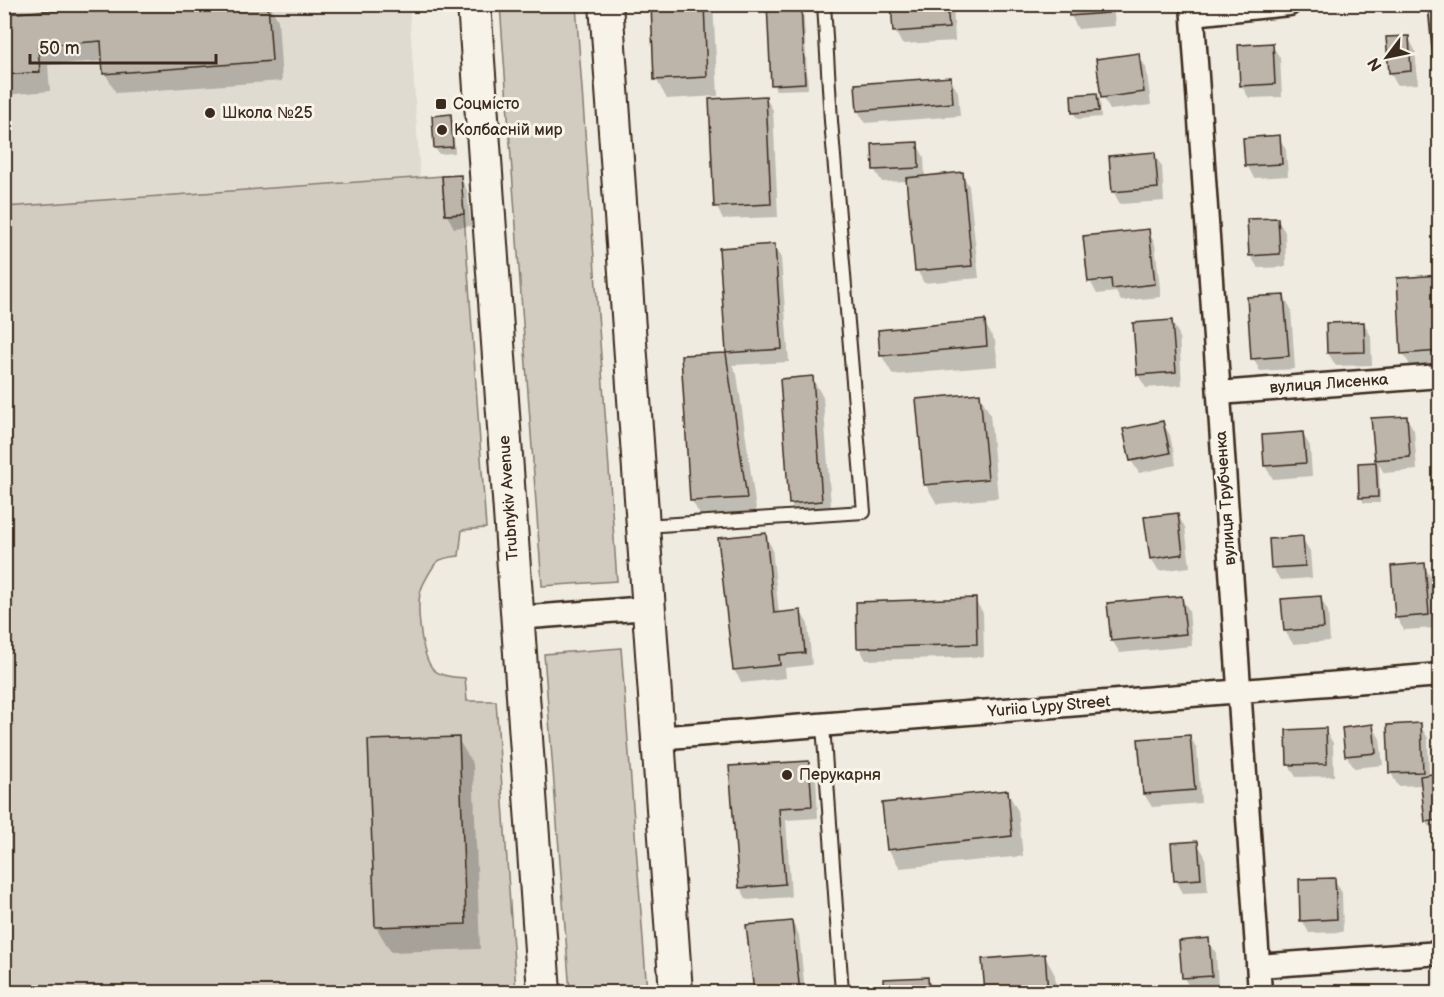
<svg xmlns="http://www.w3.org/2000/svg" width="1444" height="997" viewBox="0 0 1444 997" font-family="'Balsamiq Sans',sans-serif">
<rect width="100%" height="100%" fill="#efebe0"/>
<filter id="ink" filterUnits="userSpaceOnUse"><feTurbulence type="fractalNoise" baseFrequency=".0167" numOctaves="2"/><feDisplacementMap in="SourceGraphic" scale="12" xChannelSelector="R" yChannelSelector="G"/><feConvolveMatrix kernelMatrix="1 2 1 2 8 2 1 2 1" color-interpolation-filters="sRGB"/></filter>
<g filter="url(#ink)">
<path fill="#e0dbd0" d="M5,5h404l11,173 -415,29z"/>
<path fill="#d1cbc0" stroke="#867a6f" stroke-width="1.5" d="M500,5h76l41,576 -75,5z
M442,176l3,39 19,-1 22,314 -24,2 -3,26c-7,1 -16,1 -22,6 -4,4 -14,21 -16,28 -5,16 0,68 13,80 8,7 21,7 31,8l2,23h29l20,290 -511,1v-785z
M621,648l26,344h-77l-26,-338z"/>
<path fill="#0003" d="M207,4h62l9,16 4,61 -166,12 -11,-20 -1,-12 -56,4 2,26 -46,4v-80l101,-7z
M652,4h61l5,92 -51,3 -11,-20z
M768,4h35l5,85 -32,1 -3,-6z
M893,4h60l2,37 -53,3 -7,-13z
M1070,4h43l2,22 -37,3 -7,-13z
M1408,37l7,13 3,34 -21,1 -7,-13z
M1272,45l8,13 2,39 -33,1 -8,-13z
M1138,55l8,12 5,38 -41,5 -7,-13z
M950,79l8,13 2,24 -95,7 -7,-12z
M1096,94l4,6 1,17 -24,2 -3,-6z
M765,97l8,13 5,107 -55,2 -7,-13z
M450,116l3,6 2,31 -16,1 -4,-6z
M1279,137l7,13 2,26 -34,2 -7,-13z
M917,144l7,13 1,20 37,-3 7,12 10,92 -55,5 -7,-13 -9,-89 -26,1 -8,-13z
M1154,154l8,13 2,34 -44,3 -7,-13z
M460,177l7,13 4,36 -17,2 -7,-13 -3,-37z
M1277,219l8,13 1,35 -28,1 -8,-13z
M1148,231l7,13 6,53 -40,4 -5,-9 -19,2 -7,-13z
M774,245l7,13 8,104 -57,3 5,9 20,143 -54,3 -11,-19 -9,-145 45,-2 -8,-105z
M1440,277v100l-22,2 -15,-26z
M1284,296l7,13 4,60 -35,2 -7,-13z
M1171,321l8,13 3,51 -36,3 -8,-13z
M984,322l11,19 3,25 -105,9 -11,-19z
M1364,323l7,13 1,29 -36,1 -8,-13z
M812,378l11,19 9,123 -31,3 -11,-20z
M979,394l11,20 8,84 -61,6 -11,-19 -9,-85z
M1406,417l8,13 3,40 -33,3 -5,-9 1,39h-16l-3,-6 -1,-33 18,-1 -2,-3z
M1162,422l8,13 6,30 -37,8 -8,-13z
M1302,433l8,13 2,30 -39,3 -8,-13z
M1177,514l8,13 5,40 -31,4 -8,-13z
M765,535l7,13 7,66 21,-3 8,13 4,41 -27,3 1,10 -44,5 -8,-13z
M1302,538l8,13 2,27 -32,2 -7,-12z
M1424,565l7,13 4,50 -31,2 -8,-13z
M1181,598l8,12 3,36 -72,7 -8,-13z
M1320,598l8,13 2,30 -37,3 -8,-13z
M975,600l8,13 1,44 -118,3 -7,-13z
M1420,725l8,13 1,38 8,-1 3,4v40l-10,1v3l10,-1v12h-6l-8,-13 -4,-36 -24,1 -7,-13 -3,-47z
M1373,726l7,13 3,26 -29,3 -8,-13z
M1325,730l8,13 1,33 -38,1 -7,-12z
M1190,736l7,13 4,54 -49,4 -8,-13z
M458,739l15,25 7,185 -89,3 -15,-25 -6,-185z
M808,763l8,13 2,42 -32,2 5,77 -44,3 -7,-13 -9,-120z
M1007,791l11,20 5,45 -123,12 -12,-19z
M1197,843l8,13 3,36 -25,1 -7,-13z
M1335,880l7,13 1,39 -34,1 -7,-13z
M792,922l7,13 6,57h-50l-7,-65z
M1208,940l8,13 2,35 -27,2 -7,-12z
M1044,955l11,20 1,17h-69l-3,-32z
M927,978l8,14h-50v-11z"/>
<path fill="#bdb5aa" stroke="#3b2a1e" stroke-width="1.5" d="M103,4h165l4,57 -169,13 -2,-33 -63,5 2,26 -36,3v-61l99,-8z
M651,4h53l3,73 -53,3z
M767,4h34l4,79 -34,2z
M891,4h56l2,24 -56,4z
M1068,4h39l1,9 -39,3z
M1409,36l2,35 -22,2 -3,-36z
M1273,43l2,41 -35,2 -2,-41z
M1139,53l5,39 -43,6 -5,-39z
M951,77l2,26 -96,8 -2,-27z
M1097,93l2,18 -27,2 -1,-18z
M766,96l5,108 -57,3 -5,-108z
M451,114l2,33 -19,1 -2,-32z
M1280,135l2,29 -37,2 -2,-28z
M918,142l1,26 -46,2 -1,-26z
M1155,152l3,36 -46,4 -3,-36z
M963,172l9,94 -57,5 -9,-93z
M461,175l3,39 -19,1 -3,-39z
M1278,218l2,36 -31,2 -2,-37z
M1149,229l6,55 -43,5 -1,-10 -23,3 -5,-46z
M775,244l7,105 -56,4 -7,-105z
M1440,275v76l-39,3 -4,-76z
M1284,295l5,61 -38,3 -4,-62z
M985,320l2,26 -107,10 -2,-26z
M1172,320l4,52 -39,3 -4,-52z
M1364,322l1,30 -38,1 -1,-30z
M726,353l21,145 -57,3 -9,-146z
M813,376l9,125 -33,3 -9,-125z
M980,393l8,86 -64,6 -8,-86z
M1407,416l3,41 -35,3 -4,-42z
M1163,421l7,32 -40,8 -7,-32z
M1303,432l3,31 -42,3 -2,-31z
M1376,462l2,35 -19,1 -1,-35z
M1178,513l5,41 -33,5 -6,-42z
M766,533l8,80 27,-3 4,43 -26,2 1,10 -47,5 -15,-132z
M1303,536l2,30 -34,2 -2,-29z
M1425,563l4,52 -34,3 -4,-52z
M1182,596l4,38 -75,7 -4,-38z
M1321,596l3,32 -40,3 -3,-32z
M976,598l1,46 -120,4 -1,-46z
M1421,723l2,49 -34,1 -2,-48z
M1373,724l3,29 -31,3 -3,-28z
M1326,728l1,36 -40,1 -1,-35z
M1190,735l5,55 -52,4 -5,-55z
M459,737l7,187 -91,3 -7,-187z
M809,761l3,45 -33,2 6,76 -46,4 -10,-122z
M1438,773l2,47 -15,2 -5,-46z
M1008,790l4,46 -125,14 -5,-47z
M1198,841l3,38 -27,2 -3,-38z
M1335,878l2,41 -37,2 -1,-42z
M792,921l8,71h-46l-8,-67z
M1209,938l3,38 -30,2 -3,-37z
M1045,954l3,38h-63l-3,-33z
M928,977l1,15h-45l-1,-13z"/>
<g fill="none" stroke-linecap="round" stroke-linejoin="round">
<g stroke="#3b2a1e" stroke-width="16">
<path id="service" d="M1435,4l5,53
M644,526l220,-14 -33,-391 -7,-117
M823,725l19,267"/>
</g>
<g stroke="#3b2a1e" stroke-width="27">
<path id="minor" d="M1192,4l68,988
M1193,14l96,-10
M1219,393l221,-17
M517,618l131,-10
M657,738l783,-63
M1258,966l182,-13"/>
</g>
<g stroke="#3b2a1e" stroke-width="36">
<path id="secondary" d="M474,4l70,988
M606,4l70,988"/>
</g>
<use href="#service" stroke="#f7f3e8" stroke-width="12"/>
<use href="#minor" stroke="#f7f3e8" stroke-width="22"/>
<use href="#secondary" stroke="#f7f3e8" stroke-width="32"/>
</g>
</g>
<g fill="#3b2a1e" stroke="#f7f3e8" stroke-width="2">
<rect x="435" y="98" width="12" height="12" rx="3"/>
<circle cx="210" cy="113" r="6"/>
<circle cx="442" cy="130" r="6"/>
<circle cx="787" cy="775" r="6"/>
</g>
<g text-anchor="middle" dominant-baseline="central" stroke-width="6" stroke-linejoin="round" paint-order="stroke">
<g font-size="16" fill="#3b2a1e" stroke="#f7f3e8" text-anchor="start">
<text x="453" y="104">Соцмісто</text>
<text x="222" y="113">Школа №25</text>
<text x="454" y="130">Колбасній мир</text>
<text x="799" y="775">Перукарня</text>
</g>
<g font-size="16" fill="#3b2a1e" stroke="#f7f3e8">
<text transform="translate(1329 384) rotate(-4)">вулиця Лисенка</text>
<text transform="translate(509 498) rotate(-94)">Trubnykiv Avenue</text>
<text transform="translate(1226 498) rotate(-94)">вулиця Трубченка</text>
<text transform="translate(1049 707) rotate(-5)">Yuriia Lypy Street</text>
</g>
</g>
<rect width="1444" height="997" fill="none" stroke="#f7f3e8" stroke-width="24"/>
<rect x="12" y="12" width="1420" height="973" fill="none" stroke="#3b2a1e" stroke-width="2" filter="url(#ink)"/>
<g transform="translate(1387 57) rotate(238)" stroke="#f7f3e8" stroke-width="4.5" paint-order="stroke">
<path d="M0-4.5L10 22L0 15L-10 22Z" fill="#3b2a1e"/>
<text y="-9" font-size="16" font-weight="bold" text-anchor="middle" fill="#3b2a1e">N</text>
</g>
<path d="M30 54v9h186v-9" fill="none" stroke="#3b2a1e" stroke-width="3"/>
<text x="39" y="54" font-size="18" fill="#3b2a1e" stroke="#f7f3e8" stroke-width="4.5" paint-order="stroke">50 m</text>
</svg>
